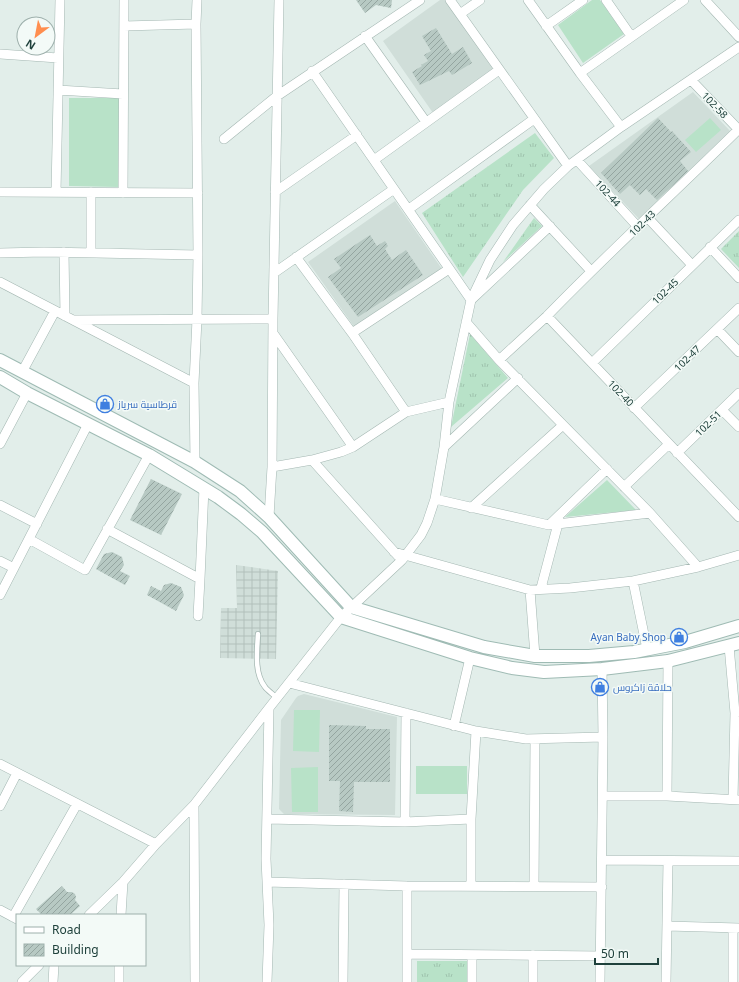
<svg xmlns="http://www.w3.org/2000/svg" width="739" height="982" viewBox="0 0 739 982" font-family="'Noto Sans',Cairo,sans-serif">
<defs>
<pattern id="industrial-grid" width="8" height="8" patternUnits="userSpaceOnUse"><rect width="8" height="8" fill="#d0ded9"/><path d="M0 4h8M4 0v8" fill="none" stroke="#b2c0bb"/></pattern>
<pattern id="grass-tufts" width="24" height="20" patternUnits="userSpaceOnUse"><rect width="24" height="20" fill="#b8e2c8"/><path d="M3 7l-1-3M5 7V3M7 7l1-3M15 17l-1-3M17 17v-4M19 17l1-3" fill="none" stroke="#9ec3ad"/></pattern>
<pattern id="building-hatch" width="6" height="6" patternUnits="userSpaceOnUse"><rect width="6" height="6" fill="#b7c9c3"/><path d="M-1 1l2-2M0 6l6-6M5 7l2-2" fill="none" stroke="#94a5a0"/></pattern>
</defs>
<rect width="100%" height="100%" fill="#e2eeea"/>
<path fill="#d0ded9" d="M440,0h6l48,69 -61,44 -50,-72z
M693,92l39,41 -92,87 -51,-54z
M395,201l47,68 -87,59 -47,-66z
M304,694l93,23 -2,98 -111,-1 -5,-5 2,-89 15,-22 2,-2z"/>
<path fill="url(#industrial-grid)" d="M236,565l42,6 -2,88 -56,-1 1,-50h16z"/>
<path fill="url(#grass-tufts)" d="M535,133l19,25 -31,32 -60,87 -41,-64z
M534,218l8,8 -39,36z
M739,231v37l-18,-19z
M470,334l38,44 -57,49z
M417,961h51v21h-51z"/>
<path fill="#b8e2c8" d="M592,0h8l24,34 -41,29 -25,-38z
M69,98h50v89l-50,-1z
M710,118l11,12 -25,22 -11,-12z
M607,480l29,30 -71,7z
M294,710h26l-1,42 -26,-1z
M416,766h51v28h-51z
M318,767v45h-26l-1,-44z"/>
<path fill="url(#building-hatch)" d="M356,0h36l-1,8 -15,-3 -11,8z
M436,28l16,26 11,-7 9,16 -20,12 -3,-4 -29,14 -8,-13 10,-6 -1,-1 7,-4 -4,-6 7,-4 -9,-15z
M658,118l13,14 1,-1 19,21 -11,9 8,10 -31,29 -11,-11 -6,6 -10,-10 -10,9 -19,-21z
M370,235l7,11 8,-5 3,5 -3,3 7,11 14,-10 17,25 -65,42 -30,-40 13,-9 -7,-9z
M151,479l31,15 -21,41 -31,-15z
M112,552l10,5 2,8 -4,6 10,5 -5,9 -29,-16 8,-15z
M171,583l10,4 3,8 -8,16 -29,-16 4,-9 10,5 3,-6z
M329,725l37,1v3h24v53h-36l-1,30 -14,-1 1,-30h-11z
M62,886l5,6h5l3,2 1,3 -1,3 5,6 -10,9h-28l-6,-6z"/>
<g fill="none" stroke-linecap="round" stroke-linejoin="round">
<g stroke="#a4b7b2" stroke-width="6">
<path id="lane" d="M258,634c-1,17 -4,39 7,53 3,4 8,7 12,11"/>
</g>
<g stroke="#a4b7b2" stroke-width="10">
<path id="street" d="M450,0l118,166
M528,0l52,73 41,54
M606,0l25,36
M705,0l34,37
M460,14l20,-14
M124,26l72,-2
M546,26l37,-26
M365,36l61,86
M0,54l58,4
M312,71l159,229 79,-74
M580,73l104,-73
M692,81l47,49
M58,90l65,4
M224,139l53,-43 143,-96
M374,160l125,-90
M577,160l61,67
M0,192l198,1
M56,192l4,-192
M275,192l82,-57
M123,193l1,-193
M530,205l61,66
M409,209l125,-90
M648,218l44,47
M710,247l29,31
M64,252l1,64
M0,253l44,-1 154,3
M91,253v-61
M296,257l56,76 54,79
M274,273l120,-84
M0,282l194,101
M547,316c62,-64 128,-124 191,-186
M75,320l198,-1
M466,322l33,38 151,153 48,54
M717,329l22,23
M273,333l80,114
M352,333l97,-64
M499,360l48,-44 192,201
M592,363l147,-143
M22,372l33,-61
M634,408l105,-100
M722,410l17,17
M0,444l27,-51
M444,447l74,-69
M677,453l62,-60
M312,460l86,96
M195,462l-1,-79 3,-64 1,-64 -2,-231 1,-24
M272,467l40,-7 29,-8 12,-5 53,-35 43,-10
M624,487l45,-43
M435,499l114,26 101,-12
M0,505l37,19
M471,508l92,-83
M269,517l3,-50 1,-148 6,-319
M549,525l58,-56
M107,529l93,50 4,-91
M29,539l56,31 64,-115
M394,552l136,38 40,-2 63,-7 65,-14 41,-12
M0,561l14,7
M633,581l14,68
M541,588l18,-68
M530,590l5,66
M0,595l88,-171
M198,616l2,-37
M729,646l6,67 4,-1
M289,683l187,48 50,8 77,-2
M454,726l16,-68
M0,764l156,80
M603,796h64l72,4
M667,796l1,-135
M733,799l2,-86
M194,805l1,177
M0,806l17,-33
M267,819l138,3 66,-3
M405,822l1,-109
M602,860l137,1
M267,882l140,4 195,1
M471,886v-67l5,-88
M534,886l1,-147
M0,910l17,9
M89,915l34,-33 33,-38 38,-39 75,-97 72,-91 61,-57 19,-25 6,-12 8,-24 9,-52 5,-45 22,-102 19,-40 23,-35 31,-36 24,-23 53,-39 118,-80
M121,915l2,-33
M13,917l64,-113
M667,926l72,2
M407,954l194,2
M472,955v27
M533,955v27
M22,982l17,-17
M53,982l1,-17
M119,982v-17
M267,982l2,-57 -3,-66 3,-151
M343,982l1,-98
M407,982v-96
M600,982l3,-245 -1,-68
M666,982l2,-121
M733,982v-54"/>
</g>
<g stroke="#9fbbb4" stroke-width="14">
<path id="secondary" d="M0,360l195,102 45,29 29,26 82,90 133,40 51,9h54l45,-4 51,-10 54,-16
M0,377l27,16 122,62 69,42 23,17 21,18 79,85 129,41 42,10 32,4 58,-3 66,-8 71,-18"/>
</g>
<use href="#lane" stroke="#fff" stroke-width="4.5"/>
<use href="#street" stroke="#fff" stroke-width="9"/>
<use href="#secondary" stroke="#fff" stroke-width="12"/>
</g>
<defs>
<g id="shop-ring" transform="scale(0.9)"><circle r="9.5" fill="#f3faf7" stroke="#3f7fe0" stroke-width="1.5"/><path d="M-5-2.5h2.3a2.7 3.5 0 0 1 5.4 0H5L5.5 6h-11ZM-1.5-2.5h3a1.5 2.3 0 0 0-3 0Z" fill="#3f7fe0"/></g>
</defs>
<g fill-rule="evenodd">
<use href="#shop-ring" x="105" y="404"/>
<use href="#shop-ring" x="679" y="637"/>
<use href="#shop-ring" x="600" y="687"/>
</g>
<g text-anchor="middle" dominant-baseline="central" stroke-width="3" stroke-linejoin="round" paint-order="stroke">
<g font-size="10" fill="#1f413c" stroke="#f3faf7">
<text transform="translate(715 105) rotate(46)">102-58</text>
<text transform="translate(608 193) rotate(47)">102-44</text>
<text transform="translate(642 223) rotate(-44)">102-43</text>
<text transform="translate(665 291) rotate(-44)">102-45</text>
<text transform="translate(687 358) rotate(-44)">102-47</text>
<text transform="translate(621 393) rotate(46)">102-40</text>
<text transform="translate(708 423) rotate(-44)">102-51</text>
</g>
<g font-size="10" fill="#366cbe" stroke="#f3faf7" text-anchor="start">
<text x="118" y="404">قرطاسية سرياز</text>
<text x="666" y="637" text-anchor="end">Ayan Baby Shop</text>
<text x="613" y="687">حلاقة زاکروس</text>
</g>
</g>
<rect x="16" y="914" width="130" height="52" fill="#f3faf7" stroke="#9eb0ac"/>
<rect x="24" y="927" width="20" height="6" fill="#ffffff" stroke="#9eb0ac"/>
<text x="52" y="934" font-size="12" fill="#1f413c">Road</text>
<rect x="24" y="944" width="20" height="12" fill="url(#building-hatch)" stroke="#9eb0ac"/>
<text x="52" y="954" font-size="12" fill="#1f413c">Building</text>
<g transform="translate(36 36) rotate(212)"><circle r="19" fill="#f3faf7" stroke="#9eb0ac"/>
<path d="M0-3L7 15L0 10L-7 15Z" fill="#ff8e4f"/>
<text y="-6" font-size="11" font-weight="bold" text-anchor="middle" fill="#1f413c">N</text>
</g>
<path d="M595 958v6h63v-6" fill="none" stroke="#1f413c" stroke-width="2"/>
<text x="601" y="958" font-size="12" fill="#1f413c" stroke="#f3faf7" stroke-width="3" paint-order="stroke">50 m</text>
</svg>
